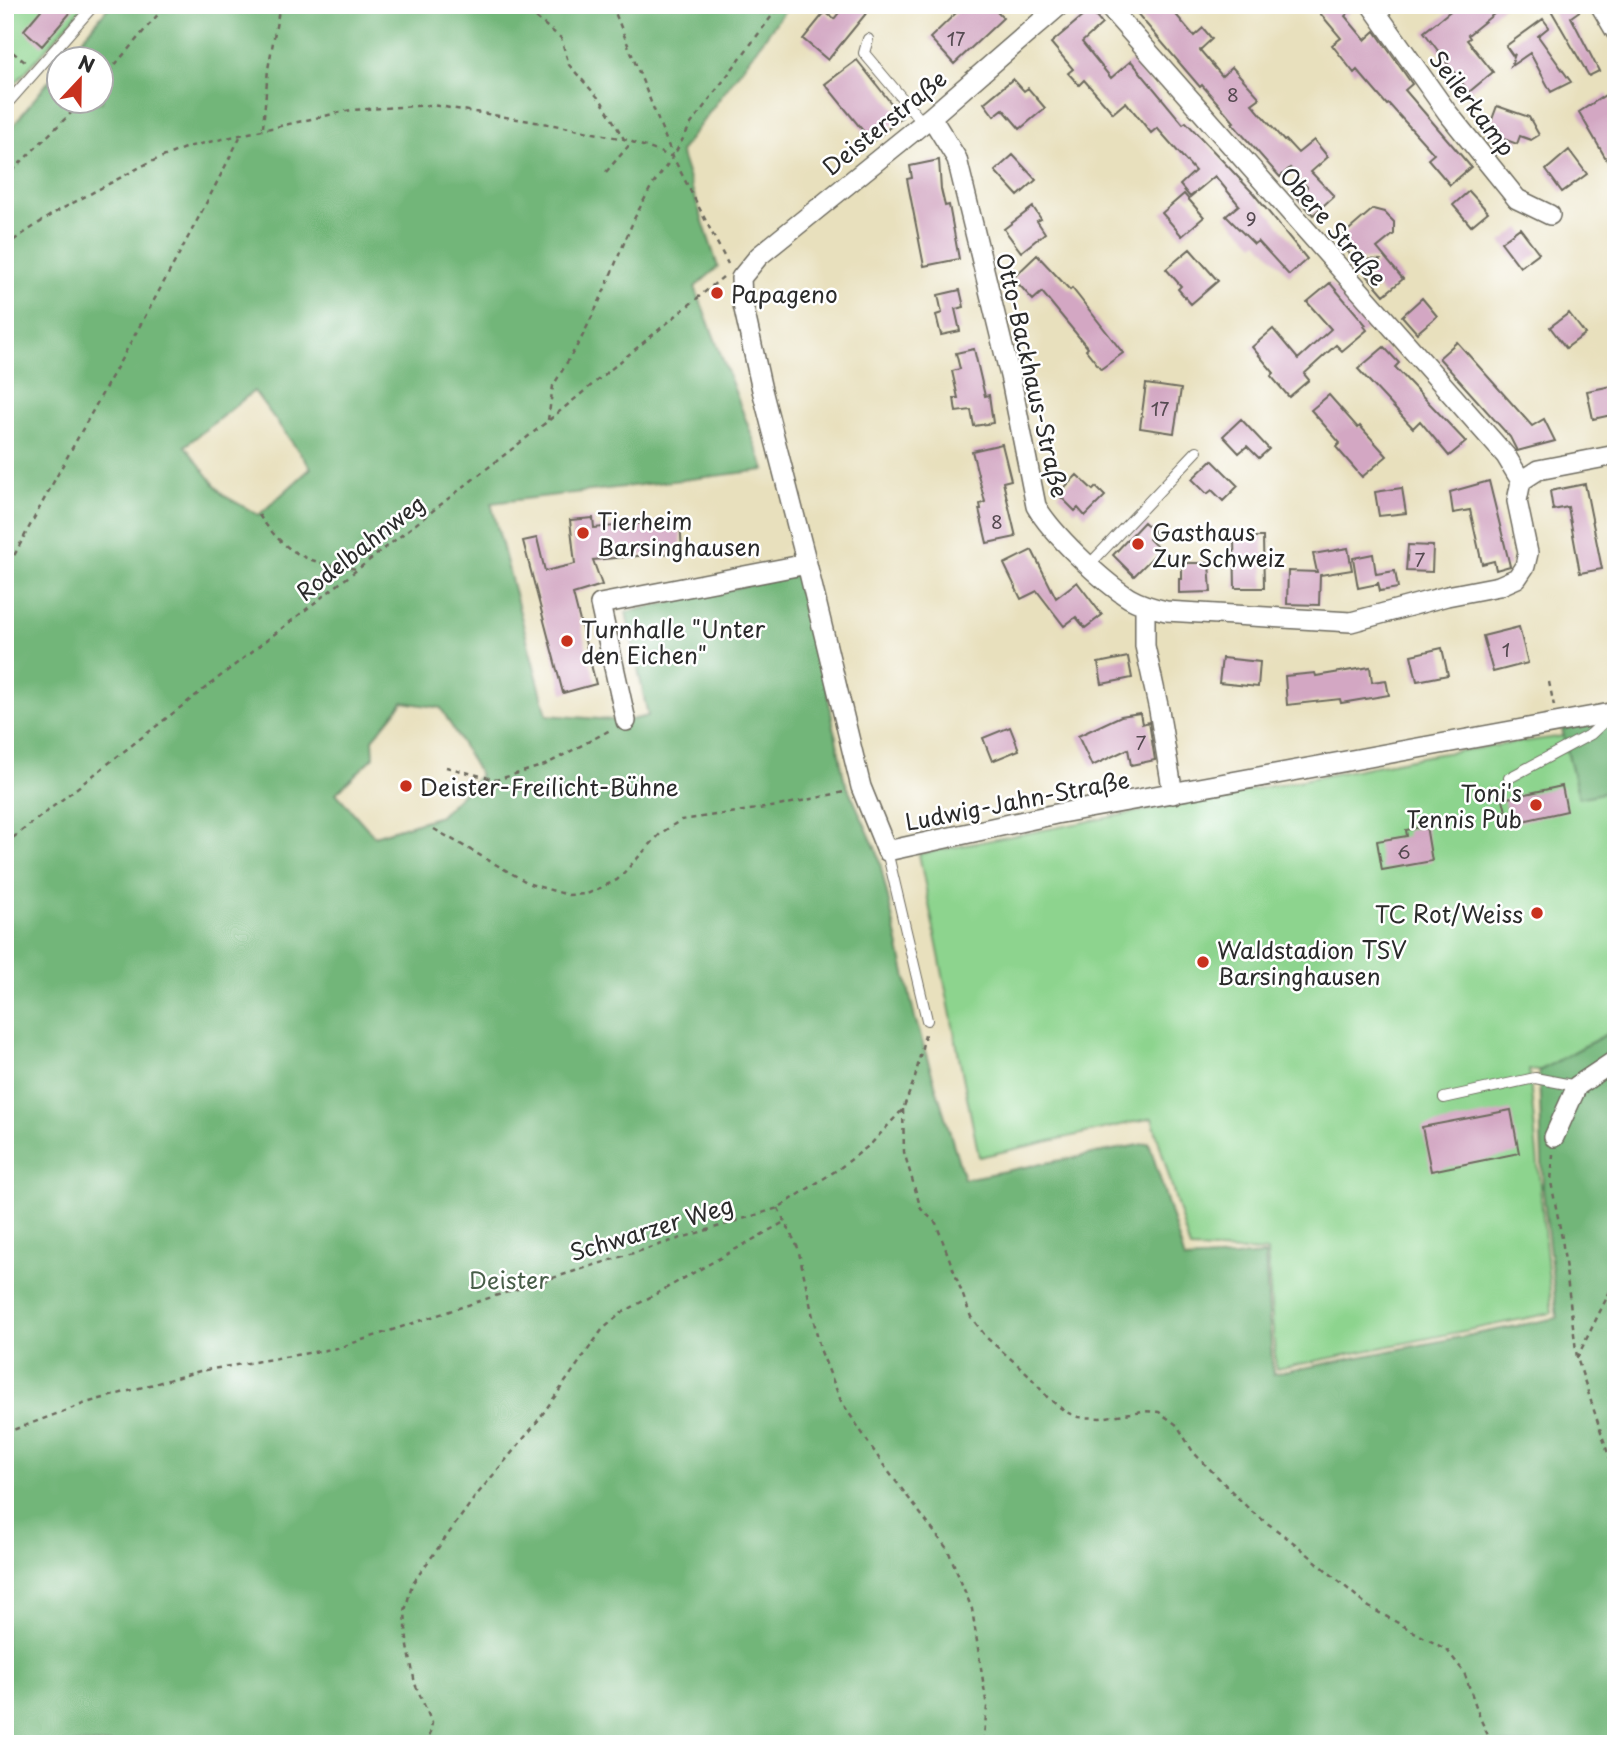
<svg xmlns="http://www.w3.org/2000/svg" width="1621" height="1749" viewBox="0 0 1621 1749" font-family="'Playpen Sans',sans-serif">
<rect width="100%" height="100%" fill="#fff"/>
<filter id="ink" filterUnits="userSpaceOnUse"><feTurbulence type="fractalNoise" baseFrequency=".0143" numOctaves="2"/><feDisplacementMap in="SourceGraphic" scale="14" xChannelSelector="R" yChannelSelector="G"/><feConvolveMatrix kernelMatrix="1 2 1 2 8 2 1 2 1" color-interpolation-filters="sRGB"/></filter>
<filter id="wash" filterUnits="userSpaceOnUse"><feTurbulence type="fractalNoise" baseFrequency=".00686" numOctaves="4" result="noise"/><feDisplacementMap in="SourceGraphic" scale="28" xChannelSelector="R" yChannelSelector="G"/><feGaussianBlur stdDeviation="1.57" result="paint"/><feColorMatrix in="noise" values="0 0 0 0 0 0 0 0 0 0 0 0 0 0 0 0 0 1.4 0 .05"/><feComposite in="paint" operator="in"/></filter>
<g filter="url(#wash)">
<rect width="100%" height="100%" fill="#e8e0bd"/>
<path fill="#8dd48e" stroke="#5c805c" stroke-width="2" d="M5,5h80l-80,90z
M1563,736l16,61 37,-7v239l-77,42 -10,-1 23,243 -276,56 -9,-117 -77,-3 -38,-131 -173,39 -60,-303 513,-99z"/>
<path fill="#72b679" stroke="#4e7052" stroke-width="2" fill-rule="evenodd" d="M110,5h679l-109,147 38,115 -23,20 70,183 -274,33 56,212 79,6 22,-5 -22,-104 178,-39 40,206 34,75 37,164 49,161 185,-36 36,117 80,-5 8,119 284,-56 -14,-129 -4,-118 77,-42v715h-1611v-1608l54,-68 1,34h42v-42l-36,-1zM254,391l57,77 -52,47 -36,-20 -38,-49zM403,702l38,6 39,67 -40,41 -66,20 -38,-43 38,-36 -1,-18z
M1616,720v70l-37,8 -17,-69z"/>
<g id="blocks">
<path fill="#d3a7c3" d="M45,5h32l-35,41 -18,-16z
M845,5h28l-45,55 -25,-21 22,-27 9,7z
M951,5h39l13,13 -49,46 -24,-26 27,-26z
M1130,5h38l26,31 9,-8 9,11 -12,11 22,26 10,-9 28,31 -8,6 32,37 2,-1 12,13 16,-13 14,17 -17,15 23,24 -21,19 -17,-19 11,-9 -17,-19 -10,9 -48,-54 2,-1 -32,-37 -2,2z
M1327,5h30l-12,11 20,24 10,-9 37,53 -7,6 66,77 -21,18 -22,-26 6,-5 -45,-50 -2,1 -30,-35 -3,3 -22,-28 9,-7 -22,-26z
M1458,5h47l-37,30 2,3 -3,2 26,32 -24,20 -45,-60z
M1548,5h40l-17,12 28,54 -10,5z
M1090,10l12,14 -20,18 29,36 20,-17 52,63 3,-2 67,71 54,66 -18,16 -31,-34 -4,3 -28,-28 13,-11 -24,-29 -25,21 -10,-12 15,-14 -38,-43 -6,5 -25,-31 -13,11 -29,-33 -5,5 -11,-12 5,-4 -22,-26z
M1543,19l6,8 -11,9 33,46 -20,10 -21,-39 -19,13 4,-12 -2,2 -7,-10z
M857,60l45,57 -30,25 -47,-58z
M1013,79l11,12 4,-3 17,20 -25,21 -17,-20 -9,7 -10,-13z
M1607,94l9,15v67l-37,-64z
M1497,106l32,11 10,18 -8,5 -11,-4 -3,8 -30,-11z
M1569,150l18,24 -25,18 -16,-22z
M1013,155l23,25 -18,16 -23,-25z
M939,160l2,29 4,17 4,-1 10,54 -35,7 -17,-87 5,-1 -2,-12z
M1469,191l19,21 -17,14 -18,-21z
M1184,194l20,23 -22,19 -20,-23z
M1033,207l8,12 -4,2 8,12 -24,19 -17,-23z
M1373,209l11,3 10,10v12l-17,14 26,31 -19,16 -19,-22 15,-13 -26,-1 -13,-15 2,-9z
M1520,228l19,25 -19,14 -19,-25z
M1190,249l28,32 -27,23 -13,-15 3,-3 -15,-17z
M1037,255l33,35 2,-2 51,65 -22,16 -15,-19 2,-2 -46,-56 -9,8 -20,-22z
M1330,283l36,42 -2,1 3,4 -25,21 -6,-6 -32,29 5,6 -20,17 -18,-21 3,-3 -22,-26 21,-18 25,30 33,-30 -24,-27z
M960,290l4,17 -9,2 5,22 -19,4 -5,-20 6,-2 -4,-18z
M1422,298l15,18 -20,17 -15,-17z
M1569,313l16,21 -19,14 -16,-21z
M1457,342l75,84 12,-7 11,22 -38,10 -7,-14 -71,-79z
M1384,347l15,16 -4,4 71,75 -17,14 -29,-35 -7,7 -55,-59z
M974,349l11,47 4,-1 4,28 -19,3 -3,-16 -15,2 -2,-14h4l-6,-27 8,-2 -4,-16z
M1146,384l35,5 -7,44 -34,-5z
M1612,386l4,28 -23,5 -6,-28z
M1329,395l29,33 2,-2 27,30 -25,21 -26,-30 4,-4 -29,-33z
M1241,419l28,30 -10,9 -12,-12 -8,7 -16,-17z
M1002,444l9,36 -8,2 13,55 -29,6 -8,-34h2l-1,-5 5,-2 -13,-51z
M1212,460l26,26 -15,15 -11,-11 -5,4 -15,-15z
M1077,475l16,15 3,-3 9,9 -20,20 -7,-8 -3,3 -17,-17z
M1489,481l21,85 -14,4 -2,-9 -12,3 -12,-54 -17,3 -3,-21z
M1585,484l17,85 -22,4 -12,-66 -15,3 -3,-19z
M1402,488l4,25 -27,3 -4,-24z
M593,518l1,10 86,-8 2,32 -89,8 9,25 -29,9 23,90 -33,9 -40,-152 14,-3 8,33 30,-7 -5,-44z
M1144,522l11,10 -6,7 11,11 -26,26 -21,-21z
M1234,537h29l1,51h-29z
M1408,545l25,1 -1,26 -26,-1z
M1348,548l4,22 -32,5 -1,30 -32,-1 1,-33 29,1 -4,-18z
M1032,550l24,48 21,-16 25,33 -17,13 -9,-11 -12,9 -27,-35 -16,8 -17,-35z
M1373,554l3,20 19,-3 3,17 -18,3 -2,-9v2l-20,4 -5,-30z
M1182,563h27l2,29 -32,1v-14h3z
M1519,627l9,36 -35,9 -10,-36z
M1442,648l6,27 -31,6 -6,-26z
M1128,657l4,21 -30,6 -4,-21z
M1222,658l38,4 -2,25 -39,-4z
M1370,667l2,15 14,-2 3,15 -48,8 -1,-4 -53,6 -2,-29 30,-3 1,3z
M1140,713l2,11 7,-2 6,38 -24,5 -3,-16 -36,17 -14,-30 43,-20z
M1010,727l9,23 -27,11 -9,-23z
M1562,786l5,25 -58,13 -6,-25z
M1426,826l6,35 -50,9 -5,-29 30,-5 -1,-6z
M1511,1110l8,43 -88,18 -9,-44z"/>
</g>
</g>
<g filter="url(#ink)">
<use href="#blocks" fill-opacity="0" stroke="#6d6a5e" stroke-width="2"/>
<g fill="none" stroke-linecap="round" stroke-linejoin="round">
<g stroke="#6d6a5e" stroke-width="12">
<path id="lane" d="M868,39l-4,14 59,70
M5,106l89,-101
M1089,565l108,-114
M1509,778l82,-44 18,-17
M887,851l40,169
M1444,1098l91,-20 42,8"/>
</g>
<g stroke="#6d6a5e" stroke-width="22">
<path id="street" d="M1060,5l-129,112 -172,139 -18,22 1,22 20,90 45,174 54,223 26,64 169,-37 560,-102
M1107,5l399,451 15,25
M1371,5l76,107 70,87 33,16
M1600,5l16,27
M931,117l26,42 54,221 25,126c16,28 66,75 93,92 12,7 24,10 37,13l185,11 96,-26 52,-10 18,-8 8,-12 3,-13 -11,-52 4,-20
M1521,481l17,-11 78,-15
M1145,606v40l14,64 14,84
M626,721l-26,-117 207,-40
M1554,1137l23,-51 39,-26"/>
</g>
<path stroke="#6d6a5e" stroke-width="2.5" stroke-dasharray="5 5" stroke-linecap="butt" d="M520,5l41,33 8,27 33,37 22,37
M612,5l61,152 55,107
M5,46l20,16
M102,80l64,-75
M263,127l5,-58 12,-64
M606,172l25,-29
M5,178l77,-76
M5,246l49,-33 94,-50 39,-16 164,-37 81,-5 122,20 70,14 49,18
M548,420l5,-34 28,-47 19,-39 35,-83 16,-30 22,-30 18,-33 89,-119
M259,515c29,42 50,48 99,54
M5,573c77,-148 163,-291 237,-440
M1549,682l5,24
M446,767l50,13 49,-15 67,-36
M434,829l96,55 38,11 19,-1 30,-14 44,-47 20,-13 97,-14 66,-14
M5,844l543,-423 175,-144
M903,1109l1,43 17,57 15,14 35,94 16,21 40,35 21,25 18,14 12,5 22,1 43,-7 16,1 18,13 16,27 58,59 47,35 71,61 78,43 17,22 16,46 12,26
M1553,1154l-2,28 11,56 15,120 39,120
M778,1208l20,40 22,101 21,52 41,62 66,87 24,59 15,98 -4,37
M1577,1358l39,-79
M5,1433l81,-30 114,-32 138,-23 160,-53 280,-87 62,-40 31,-24 32,-35 12,-31 10,-44
M423,1744l7,-10 2,-11 -17,-39 -8,-43 -2,-30 7,-27 63,-87 59,-71 68,-96 18,-16 166,-93"/>
<use href="#lane" stroke="#fff" stroke-width="10"/>
<use href="#street" stroke="#fff" stroke-width="19"/>
</g>
</g>
<g fill="#c8321e" stroke="#fff" stroke-width="2.5">
<circle cx="717" cy="293" r="7"/>
<circle cx="583" cy="533" r="7"/>
<circle cx="1138" cy="544" r="7"/>
<circle cx="567" cy="641" r="7"/>
<circle cx="406" cy="786" r="7"/>
<circle cx="1536" cy="805" r="7"/>
<circle cx="1537" cy="913" r="7"/>
<circle cx="1203" cy="962" r="7"/>
</g>
<g text-anchor="middle" dominant-baseline="central" stroke-width="5" stroke-linejoin="round" paint-order="stroke">
<g font-size="19" fill="#554a51">
<text x="956" y="38">17</text>
<text x="1233" y="94">8</text>
<text x="1251" y="218">9</text>
<text x="1160" y="408">17</text>
<text x="997" y="521">8</text>
<text x="1420" y="559">7</text>
<text x="1506" y="649">1</text>
<text x="1141" y="742">7</text>
<text x="1404" y="851">6</text>
</g>
<g font-size="23" fill="#2b2b2b" stroke="#fff">
<text transform="translate(1473 103) rotate(53)">Seilerkamp</text>
<text transform="translate(884 122) rotate(-39)">Deisterstraße</text>
<text transform="translate(1334 226) rotate(49)">Obere Straße</text>
<text transform="translate(1033 375) rotate(77)">Otto-Backhaus-Straße</text>
<text transform="translate(360 547) rotate(-38)">Rodelbahnweg</text>
<text transform="translate(1017 800) rotate(-11)">Ludwig-Jahn-Straße</text>
<text transform="translate(651 1228) rotate(-17)">Schwarzer Weg</text>
</g>
<g font-size="23" fill="#2b2b2b" stroke="#fff" text-anchor="start">
<text x="731" y="293">Papageno</text>
<text x="597" y="520">Tierheim<tspan x="597" dy="26">Barsinghausen</tspan></text>
<text x="1152" y="531">Gasthaus<tspan x="1152" dy="26">Zur Schweiz</tspan></text>
<text x="581" y="628">Turnhalle "Unter<tspan x="581" dy="26">den Eichen"</tspan></text>
<text x="420" y="786">Deister-Freilicht-Bühne</text>
<text x="1522" y="792" text-anchor="end">Toni's<tspan x="1522" dy="26">Tennis Pub</tspan></text>
<text x="1523" y="913" text-anchor="end">TC Rot/Weiss</text>
<text x="1217" y="949">Waldstadion TSV<tspan x="1217" dy="26">Barsinghausen</tspan></text>
</g>
<g font-size="23" fill="#485e49" stroke="#fff">
<text x="509" y="1279">Deister</text>
</g>
</g>
<rect width="1621" height="1749" fill="none" stroke="#fff" stroke-width="28"/>
<g transform="translate(80 80) rotate(22)"><circle r="33" fill="#ffffff" stroke="#aaaaaa" stroke-width="2"/>
<path d="M0-5L12 26L0 18L-12 26Z" fill="#c8321e"/>
<text y="-10" font-size="19" font-weight="bold" text-anchor="middle" fill="#2b2b2b">N</text>
</g>
</svg>
